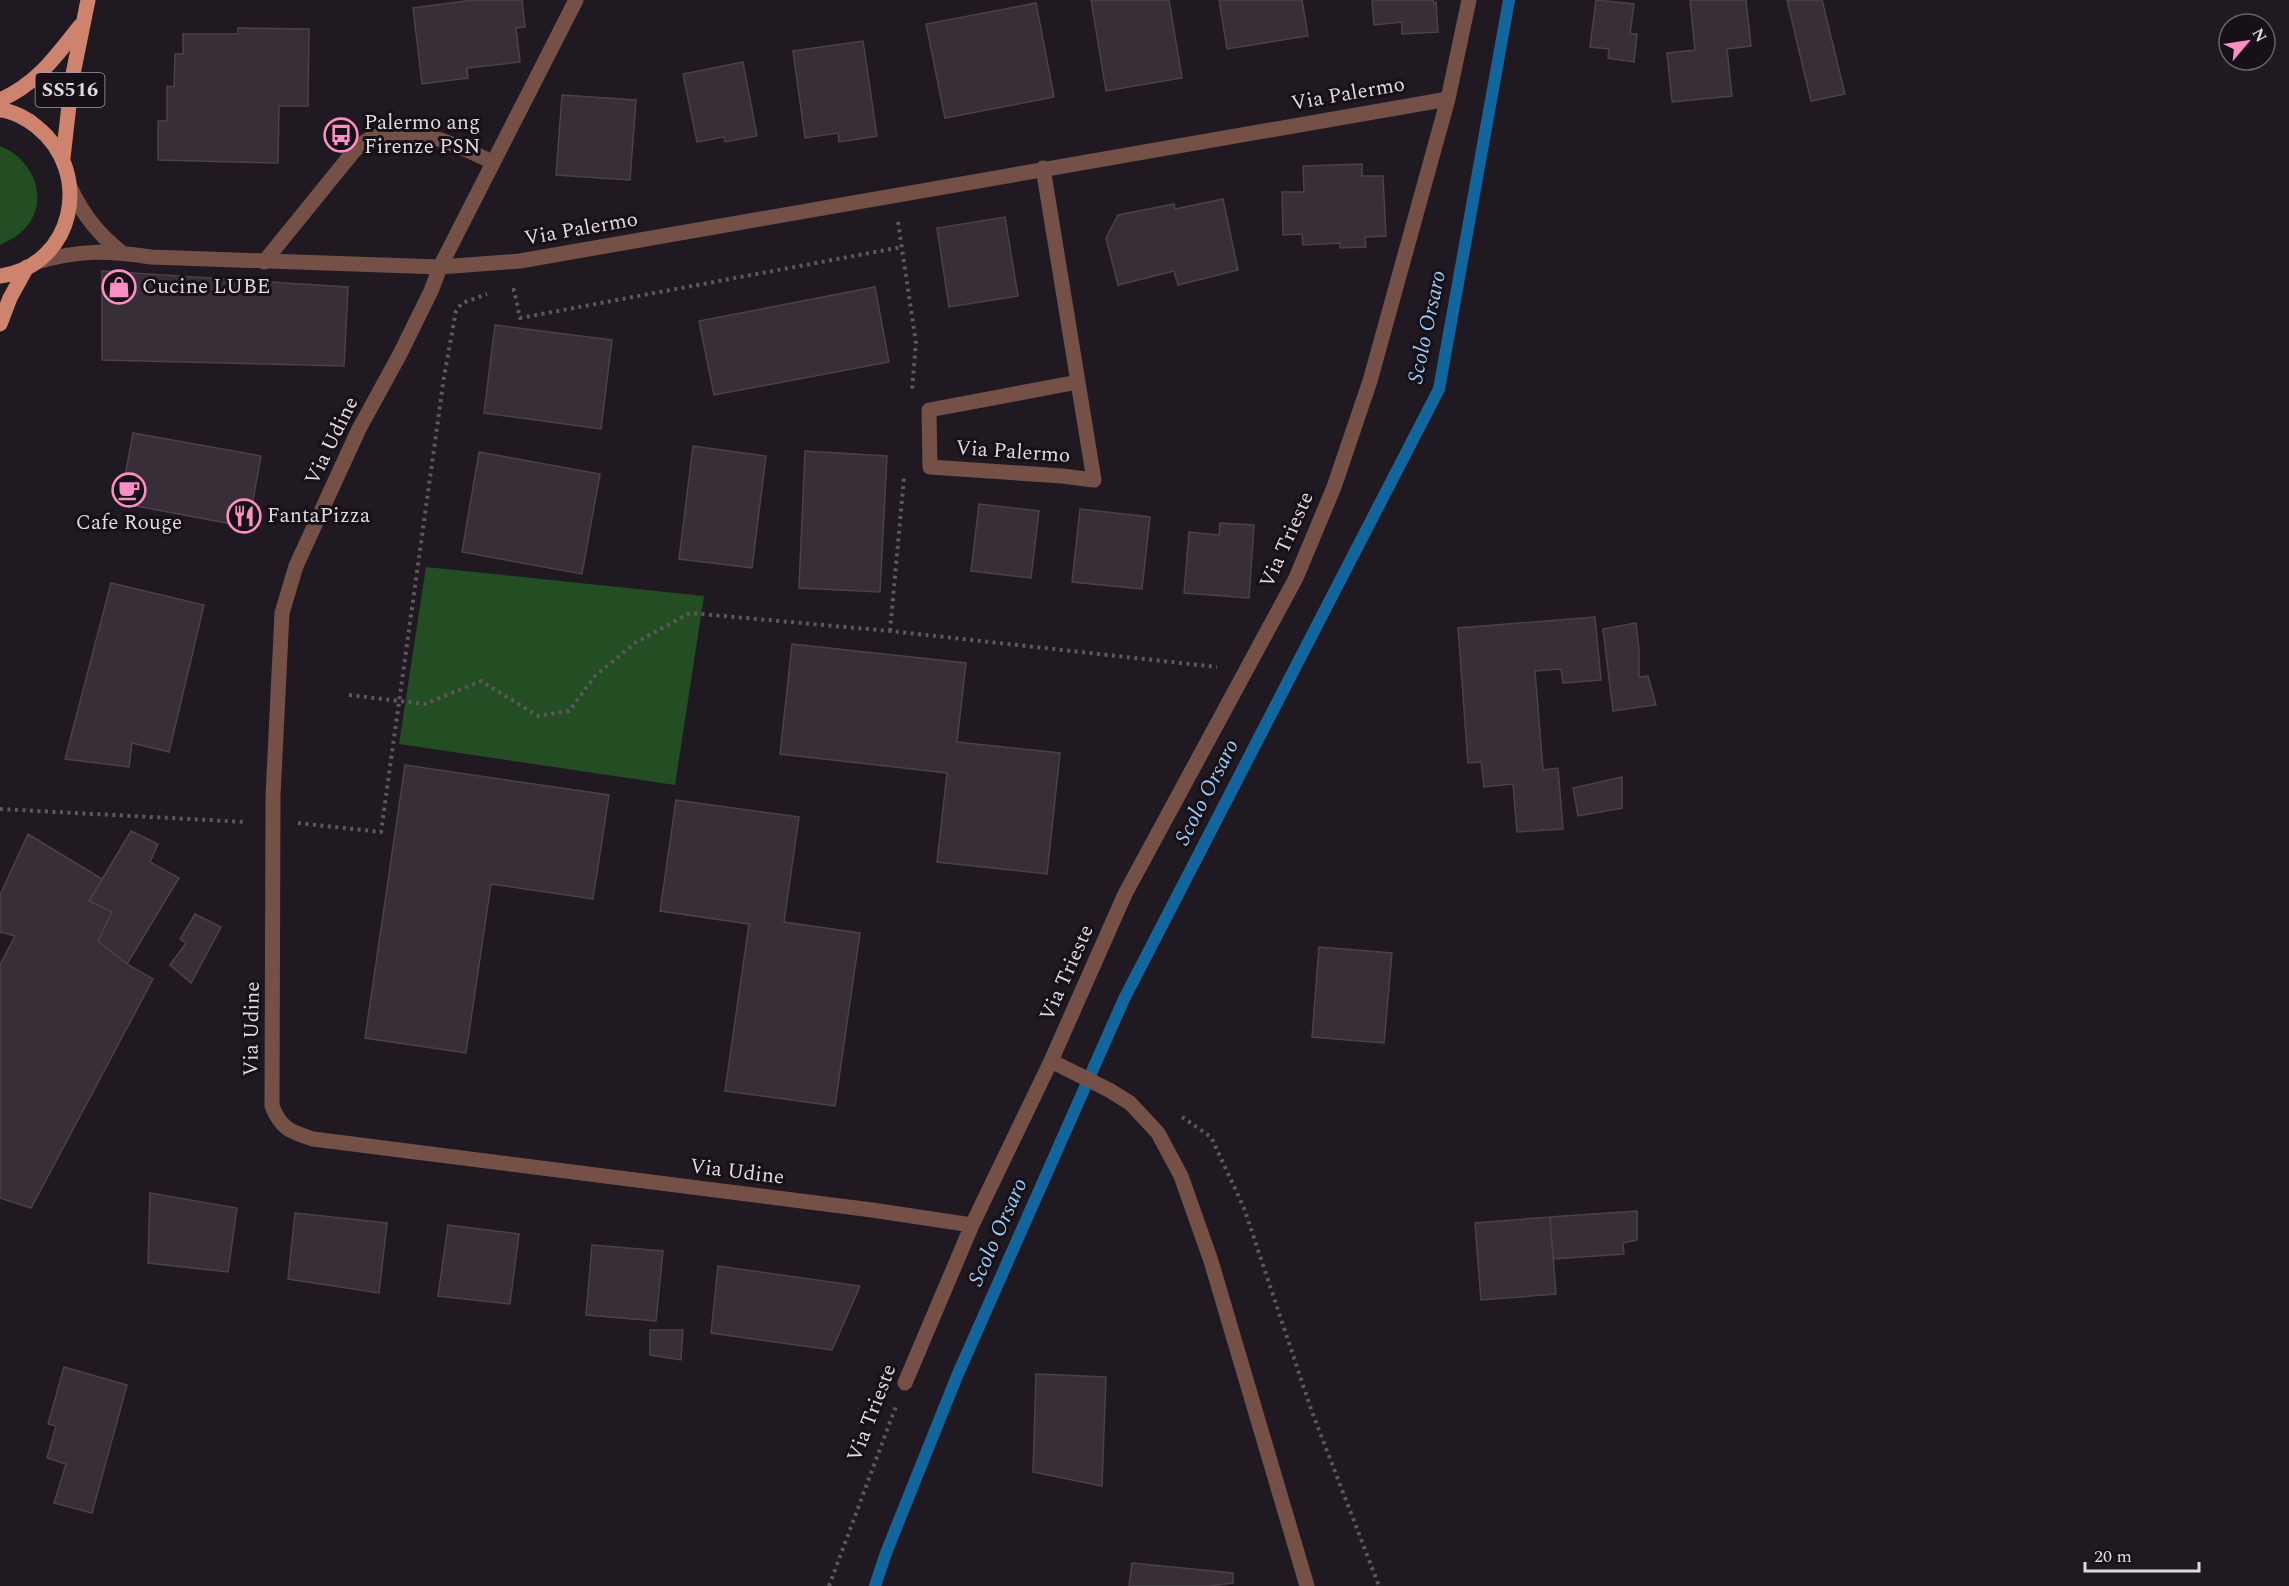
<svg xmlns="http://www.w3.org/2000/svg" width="2289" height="1586" viewBox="0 0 2289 1586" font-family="Spectral,serif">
<rect width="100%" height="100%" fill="#211921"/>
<path fill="#234e24" d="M0,146c32,12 50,52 27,80 -8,10 -17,14 -27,19z
M426,567l278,29 -29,189 -276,-41z"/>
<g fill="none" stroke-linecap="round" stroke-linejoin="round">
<path stroke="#13669d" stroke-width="12" d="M875,1586l11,-33 71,-177 167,-377 315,-610 70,-389"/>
</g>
<path fill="#372e37" stroke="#4a414a" stroke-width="1.5" d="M473,0h49l3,27 -9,1 4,34 -53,6 1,10 -46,6 -9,-76z
M1091,0h78l13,78 -76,13z
M1219,0h83l6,36 -81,13z
M1372,0h61l1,4 2,-2 2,30 -36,2v-12l-28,3z
M1596,0l38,4 -4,30h7l-3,28 -26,-4 1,-9 -19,-2z
M1690,0h56l5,46 -24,3 5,47 -60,6 -5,-49 28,-3z
M1787,0h35l23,94 -34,7z
M1036,3l18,94 -109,21 -19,-94z
M238,28l71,1 -1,77h-29l-1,57 -120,-3v-39h9v-35l7,1 1,-33h8v-20h55z
M863,41l14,95 -38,6 -1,-9 -33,5 -12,-87z
M743,62l14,74 -32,6 -1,-5 -27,5 -14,-68z
M562,95l74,5 -6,80 -74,-5z
M1362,164v12h21l3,60 -21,1 1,10 -26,1v-5l-37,2 -1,-11 -19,1 -1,-43h22l-1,-26z
M1223,199l15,71 -60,15 -4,-14 -56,14 -12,-47 12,-23 56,-11 1,5z
M1005,217l13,79 -69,11 -12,-79z
M102,271l246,16 -4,79 -242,-6z
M875,287l14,75 -175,33 -15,-74z
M495,325l117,15 -11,89 -117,-16z
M133,433l128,23 -13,71 -128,-24z
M693,446l73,10 -14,112 -73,-9z
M805,451l82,5 -7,136 -81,-4z
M479,452l121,22 -18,100 -120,-22z
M979,504l60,7 -8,67 -60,-7z
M1080,509l70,8 -8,72 -70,-7z
M1220,523l34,2 -5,73 -65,-5 5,-61 30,3z
M111,583l93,22 -35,147 -37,-9 -3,24 -64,-8z
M1595,617l6,63 -38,3 -2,-14 -26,2 8,99 15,-2 5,61 -46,3 -4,-48 -29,3 -3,-25 -13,1 -10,-135z
M1636,623l3,26v28l9,-1 8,29 -43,6 -10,-82z
M792,644l174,19 -9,79 103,11 -13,121 -110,-12 10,-89 -167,-19z
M405,765l204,30 -16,104 -102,-15 -25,169 -101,-15z
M1622,777v31l-44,8 -5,-28z
M676,800l123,17 -15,105 76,11 -25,173 -110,-15 24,-167 -89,-13z
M131,831l27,13 -8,18 29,16 -52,86 -29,-23 14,-29 -23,-11z
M28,834l74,45 -13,22 23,11 -14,29 29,23 26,15 -122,229 -31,-10v-233l15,-29 -15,-4v-37z
M195,914l26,13 -30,56 -21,-18 16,-22 -6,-4z
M1319,947l73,6 -8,90 -72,-6z
M150,1193l87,15 -9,64 -80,-9z
M1637,1211v29l-14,3 1,11 -71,5 -3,-42z
M295,1213l92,10 -8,70 -91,-14z
M1550,1217l6,77 -75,6 -6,-77z
M448,1225l71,9 -9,70 -72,-8z
M592,1245l71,6 -7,70 -70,-6z
M718,1266l142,20 -28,64 -121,-17z
M650,1330h33l-2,30 -31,-5z
M64,1367l63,18 -35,128 -38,-10 12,-39 -19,-6 9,-32 -8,-2z
M1036,1374l70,3 -4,109 -69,-14z
M1132,1563l101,10v10l-24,3h-80z"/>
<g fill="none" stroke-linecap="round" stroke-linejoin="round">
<path stroke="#5e575e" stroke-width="4" stroke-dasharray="3 4.5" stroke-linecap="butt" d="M898,222l18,121 -4,47
M512,290h2l6,28 382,-71
M890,631l14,-153
M349,695l76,9 56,-23 57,35 31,-5 26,-35 40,-33 55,-30 200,18 327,36
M0,809l246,13
M298,823l83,9 63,-455 12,-66 6,-8 25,-9
M1182,1117l29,20 33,71 68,204 67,174
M829,1586l67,-180"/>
<path stroke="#745046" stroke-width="15" d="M1043,168l51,312 -32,-4 -132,-9 -1,-57 149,-28
M264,262l90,-111c5,-4 10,-9 15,-12 38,-18 89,6 123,23
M1051,1061l58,29 21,13 28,30 23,43 30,85 96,325
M972,1225l-100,-15 -559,-71c-22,-7 -32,-10 -41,-33l1,-310 9,-183 14,-47 63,-137 41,-75 31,-63 9,-24 80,-6 928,-162
M905,1383l67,-158 79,-164 74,-167 171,-316 38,-91 36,-106 78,-282 21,-99"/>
<path stroke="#745046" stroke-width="15" d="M71,189c12,26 28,46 50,63
M36,262c45,-12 68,-12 115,-5l289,10 136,-267"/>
<path stroke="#ce836e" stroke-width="15" d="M0,100c37,-16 56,-44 80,-74
M0,110c13,1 28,9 37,17 57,46 37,139 -37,149
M63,158l9,-79 16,-79
M0,324l10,-26 17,-31"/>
</g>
<defs>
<g id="bus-ring" transform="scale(1.725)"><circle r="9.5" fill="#171017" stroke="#fb8fc4" stroke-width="1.5"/><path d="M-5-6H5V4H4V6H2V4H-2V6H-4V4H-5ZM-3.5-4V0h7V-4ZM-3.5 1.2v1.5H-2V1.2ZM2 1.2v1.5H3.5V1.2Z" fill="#fb8fc4"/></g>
<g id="shop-ring" transform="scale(1.725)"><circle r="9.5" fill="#171017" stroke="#fb8fc4" stroke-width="1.5"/><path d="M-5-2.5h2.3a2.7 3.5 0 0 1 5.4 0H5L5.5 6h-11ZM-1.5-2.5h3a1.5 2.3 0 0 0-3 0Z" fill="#fb8fc4"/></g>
<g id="cafe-ring" transform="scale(1.725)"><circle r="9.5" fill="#171017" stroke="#fb8fc4" stroke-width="1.5"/><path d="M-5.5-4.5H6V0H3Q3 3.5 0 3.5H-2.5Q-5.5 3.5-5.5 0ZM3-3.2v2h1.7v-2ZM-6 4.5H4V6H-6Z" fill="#fb8fc4"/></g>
<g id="restaurant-ring" transform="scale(1.725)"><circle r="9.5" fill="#171017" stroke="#fb8fc4" stroke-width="1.5"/><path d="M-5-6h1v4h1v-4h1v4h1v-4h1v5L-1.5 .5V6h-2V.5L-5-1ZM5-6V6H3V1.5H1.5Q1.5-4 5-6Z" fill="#fb8fc4"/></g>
</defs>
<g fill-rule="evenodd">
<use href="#bus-ring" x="341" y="135"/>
<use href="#shop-ring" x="119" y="287"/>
<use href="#cafe-ring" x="129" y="490"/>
<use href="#restaurant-ring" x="244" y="516"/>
</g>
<g text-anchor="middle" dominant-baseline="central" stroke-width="6" stroke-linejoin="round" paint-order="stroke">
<rect fill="#171017" stroke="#a39da3" stroke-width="1.5" x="35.5" y="73" width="69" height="34" rx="4.5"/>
<g font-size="20" font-weight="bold" fill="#dfdadf">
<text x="70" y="90">SS516</text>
</g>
<g font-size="21" fill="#dfdadf" stroke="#171017">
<text transform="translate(1348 94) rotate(-10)">Via Palermo</text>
<text transform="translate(581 229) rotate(-10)">Via Palermo</text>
<text transform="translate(332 441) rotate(-64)">Via Udine</text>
<text transform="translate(1013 452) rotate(4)">Via Palermo</text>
<text transform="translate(1287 540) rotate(-66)">Via Trieste</text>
<text transform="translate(1067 973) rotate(-66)">Via Trieste</text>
<text transform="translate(252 1029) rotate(-89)">Via Udine</text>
<text transform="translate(737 1172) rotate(7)">Via Udine</text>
<text transform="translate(872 1413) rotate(-69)">Via Trieste</text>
</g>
<g font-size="21" fill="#dfdadf" stroke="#171017" text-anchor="start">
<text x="364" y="123">Palermo ang<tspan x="364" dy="24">Firenze PSN</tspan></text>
<text x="142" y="287">Cucine LUBE</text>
<text x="267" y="516">FantaPizza</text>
<text x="129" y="523" text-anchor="middle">Cafe Rouge</text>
</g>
<g font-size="22" font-style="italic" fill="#97cefc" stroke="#171017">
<text transform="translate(1427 327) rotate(-78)">Scolo Orsaro</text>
<text transform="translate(1207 792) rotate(-63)">Scolo Orsaro</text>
<text transform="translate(998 1232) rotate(-66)">Scolo Orsaro</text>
</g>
</g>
<g transform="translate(2247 42) rotate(61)"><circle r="28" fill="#171017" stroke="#676167" stroke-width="1.5"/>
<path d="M0-4.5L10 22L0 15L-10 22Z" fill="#fb8fc4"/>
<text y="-9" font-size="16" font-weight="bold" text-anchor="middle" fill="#dfdadf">N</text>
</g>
<path d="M2085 1562v9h114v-9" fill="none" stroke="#dfdadf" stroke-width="3"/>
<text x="2094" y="1562" font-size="18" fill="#dfdadf" stroke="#171017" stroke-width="4.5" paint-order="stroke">20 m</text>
</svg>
